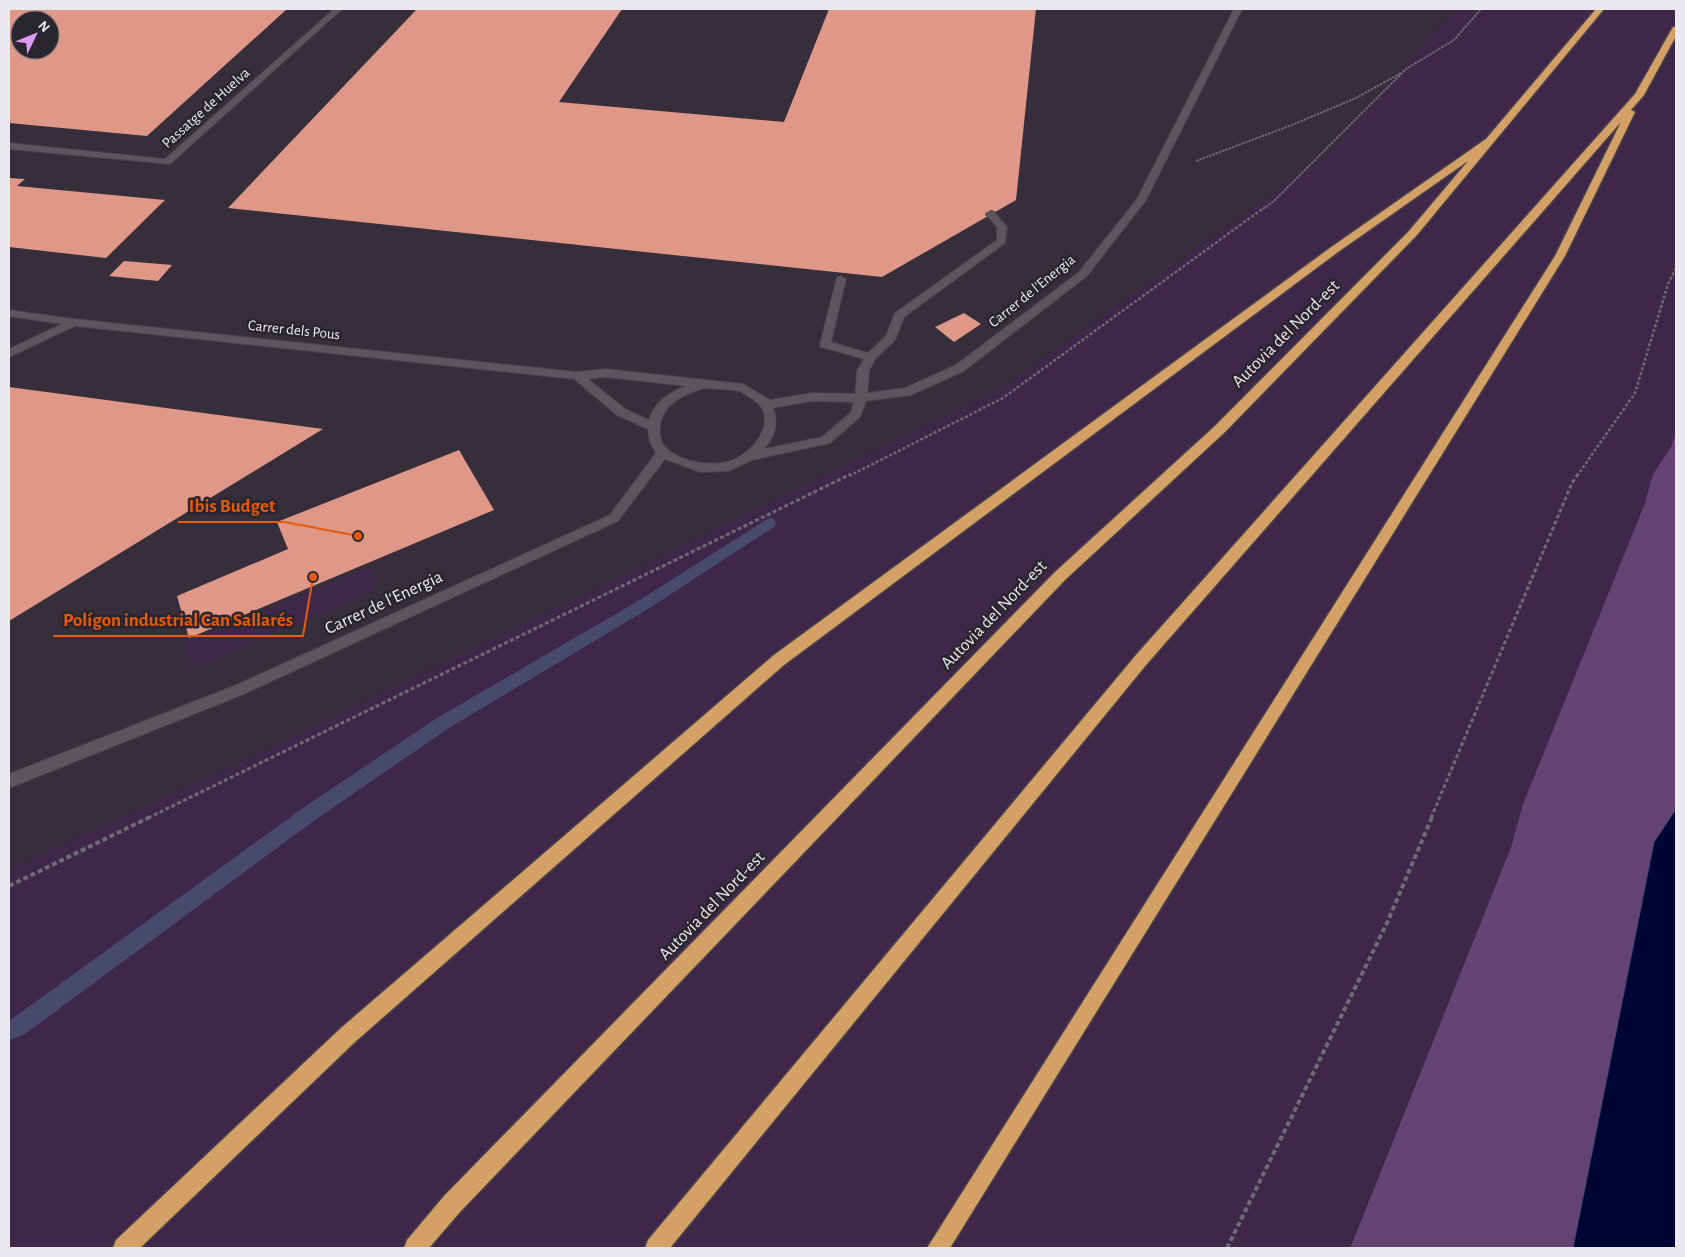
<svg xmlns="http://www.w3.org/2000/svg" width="1685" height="1257" viewBox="0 0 1685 1257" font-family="'Alegreya Sans',sans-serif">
<rect width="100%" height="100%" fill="#2a262d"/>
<path fill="#362e3a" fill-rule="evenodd" d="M9,9h1445l-127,146 -328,235 -762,374 -228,105zM20,20h30v30h-30z"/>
<path fill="#3f274a" d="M1454,9h222v423l-5,15 -18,27 -8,29 -122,301 -12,43 -162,401h-1340v-379l228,-105 762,-374 328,-235z
M369,567l9,16 -12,12 -176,75 -6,-26z"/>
<path fill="#654375" d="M1676,432v377l-22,33 -81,406h-223l161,-401 12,-43 122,-301 8,-29 18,-27z"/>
<path fill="#000633" stroke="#474a6b" d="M1676,809v439h-103l81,-406z"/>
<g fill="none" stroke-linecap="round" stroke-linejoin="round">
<path fill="#474a6b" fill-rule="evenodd" d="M769,518l5,1 2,4 -2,4 -126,82 -199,119 -134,92 -290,214 -16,7v-20l294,-213 134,-90 201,-117z"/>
</g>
<path fill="#df9888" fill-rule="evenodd" d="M9,9h278l-140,127 -138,-13zM20,20h30v30h-30z
M417,9h205l-63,93 225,20 45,-113h207l-20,191 -134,77 -654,-69z
M9,178l16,1 -8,7 148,14 -59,58 -97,-11z
M124,261l48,4 -14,16 -49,-5z
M964,313l17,11 -27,18 -19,-15z
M9,387l314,42 -314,192z
M459,450l35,60 -305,128 -12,-42 111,-47 -11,-27z"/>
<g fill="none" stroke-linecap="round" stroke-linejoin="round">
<g stroke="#474349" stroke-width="2">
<path id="service" d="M991,211l3,1 13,15 -2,16 -101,74 -9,23 -20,19 -6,12 -2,27 -2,3h-8l-2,-3 2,-27 7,-12 -43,-12 -1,-3 17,-67 4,-1 5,3 -15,63 37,11 18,-17 9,-23 102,-73v-13l-11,-13z"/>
</g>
<g stroke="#474349" stroke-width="2">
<path id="minor" d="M334,9h8l-172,155 -161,-15v-6l156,16z
M1234,9h8l-96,191 -59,76 -123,95 -53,24 -45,6 -6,16 -30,26 -4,1 -74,16 -23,11 -29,1 -35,-13 -47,62 -374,173 -235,94v-14l225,-88 376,-171 46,-62 -6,-11 -2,-13 -31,-14 -43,-36 -499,-53 -66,31v-8l53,-25 -53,-8v-6l65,9 503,53 29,-3 137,15 27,16 42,-7 49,1 44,-6 51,-23 123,-93 58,-73zM606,377l80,9c-16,6 -32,16 -37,34l-24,-11 -37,-30zM704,388c11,1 24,1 35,3 4,1 9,5 13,8 31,18 0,58 -26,63 -18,4 -40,0 -55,-10 -7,-5 -11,-11 -11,-19 -2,-27 22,-38 44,-45zM812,401l42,1 -3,10 -29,25 -58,12c11,-12 15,-26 9,-41z"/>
</g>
<g stroke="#474349" stroke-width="3">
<path id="motorway" d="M1596,9h8l-187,226 -192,197 -160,148 -605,632 -31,36h-25l3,-8 37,-44 611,-624 160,-146 194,-195 59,-70 -130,91 -554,413 -429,377 -215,206h-27l3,-8 225,-212 433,-373 556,-407 156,-109z
M1673,27h3v9l-32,59 -13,15 4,2 -70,144 -615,992h-23l628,-992 66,-134 -475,543 -476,583h-25l3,-8 488,-585 499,-561z"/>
</g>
<path stroke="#6e6b71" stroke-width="2" stroke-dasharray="2.5 1" stroke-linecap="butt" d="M1196,161l96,-36 64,-27 45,-25
M1263,209l11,-8 132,-132 48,-29 27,-31"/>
<path stroke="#6e6b71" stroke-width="2.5" stroke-dasharray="3 2" stroke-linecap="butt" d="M849,476l154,-78 262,-191
M1577,476l58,-83 33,-109 8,-16"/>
<path stroke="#6e6b71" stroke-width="3" stroke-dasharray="4 2.5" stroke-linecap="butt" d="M148,818l703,-344
M1431,818l141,-335 6,-9"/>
<path stroke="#6e6b71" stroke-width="4" stroke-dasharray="5 3" stroke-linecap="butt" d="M9,886l141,-69
M1227,1248l160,-325 45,-106"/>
<use href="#service" fill="#5b555d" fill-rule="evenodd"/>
<use href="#minor" fill="#5b555d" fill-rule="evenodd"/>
<use href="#motorway" fill="#d4a065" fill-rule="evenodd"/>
</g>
<g text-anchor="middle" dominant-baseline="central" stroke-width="5" stroke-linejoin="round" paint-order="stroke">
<g font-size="15" fill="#ece9ee" stroke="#2a262d">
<text transform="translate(206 108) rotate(-42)">Passatge de Huelva</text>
<text transform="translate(1032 291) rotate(-39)">Carrer de l'Energia</text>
<text transform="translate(294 330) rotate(6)">Carrer dels Pous</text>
</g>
<g font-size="18" fill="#ece9ee" stroke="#2a262d">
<text transform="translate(1286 334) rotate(-45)">Autovia del Nord-est</text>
<text transform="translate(384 603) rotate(-25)">Carrer de l'Energia</text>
<text transform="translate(994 615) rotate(-46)">Autovia del Nord-est</text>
<text transform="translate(712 906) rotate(-46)">Autovia del Nord-est</text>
</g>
</g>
<path fill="none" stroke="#e8590c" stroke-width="2" d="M358 536L285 522H178M313 577L303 636H53"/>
<g fill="#e8590c" stroke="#2a262d" stroke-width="2">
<circle cx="358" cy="536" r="5"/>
<circle cx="313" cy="577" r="5"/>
</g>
<g font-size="19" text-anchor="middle" font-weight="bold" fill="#e8590c" stroke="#2a262d" stroke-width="5" stroke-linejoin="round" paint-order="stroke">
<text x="232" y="512">Ibis Budget</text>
<text x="178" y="626">Polígon industrial Can Sallarés</text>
</g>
<rect width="1685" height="1257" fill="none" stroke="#ece9ee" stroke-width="20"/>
<g transform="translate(35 35) rotate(47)"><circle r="24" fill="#2a262d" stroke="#78747a"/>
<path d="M0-4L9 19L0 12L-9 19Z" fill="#dc99f5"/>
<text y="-8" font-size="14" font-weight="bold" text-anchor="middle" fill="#ece9ee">N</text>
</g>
</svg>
